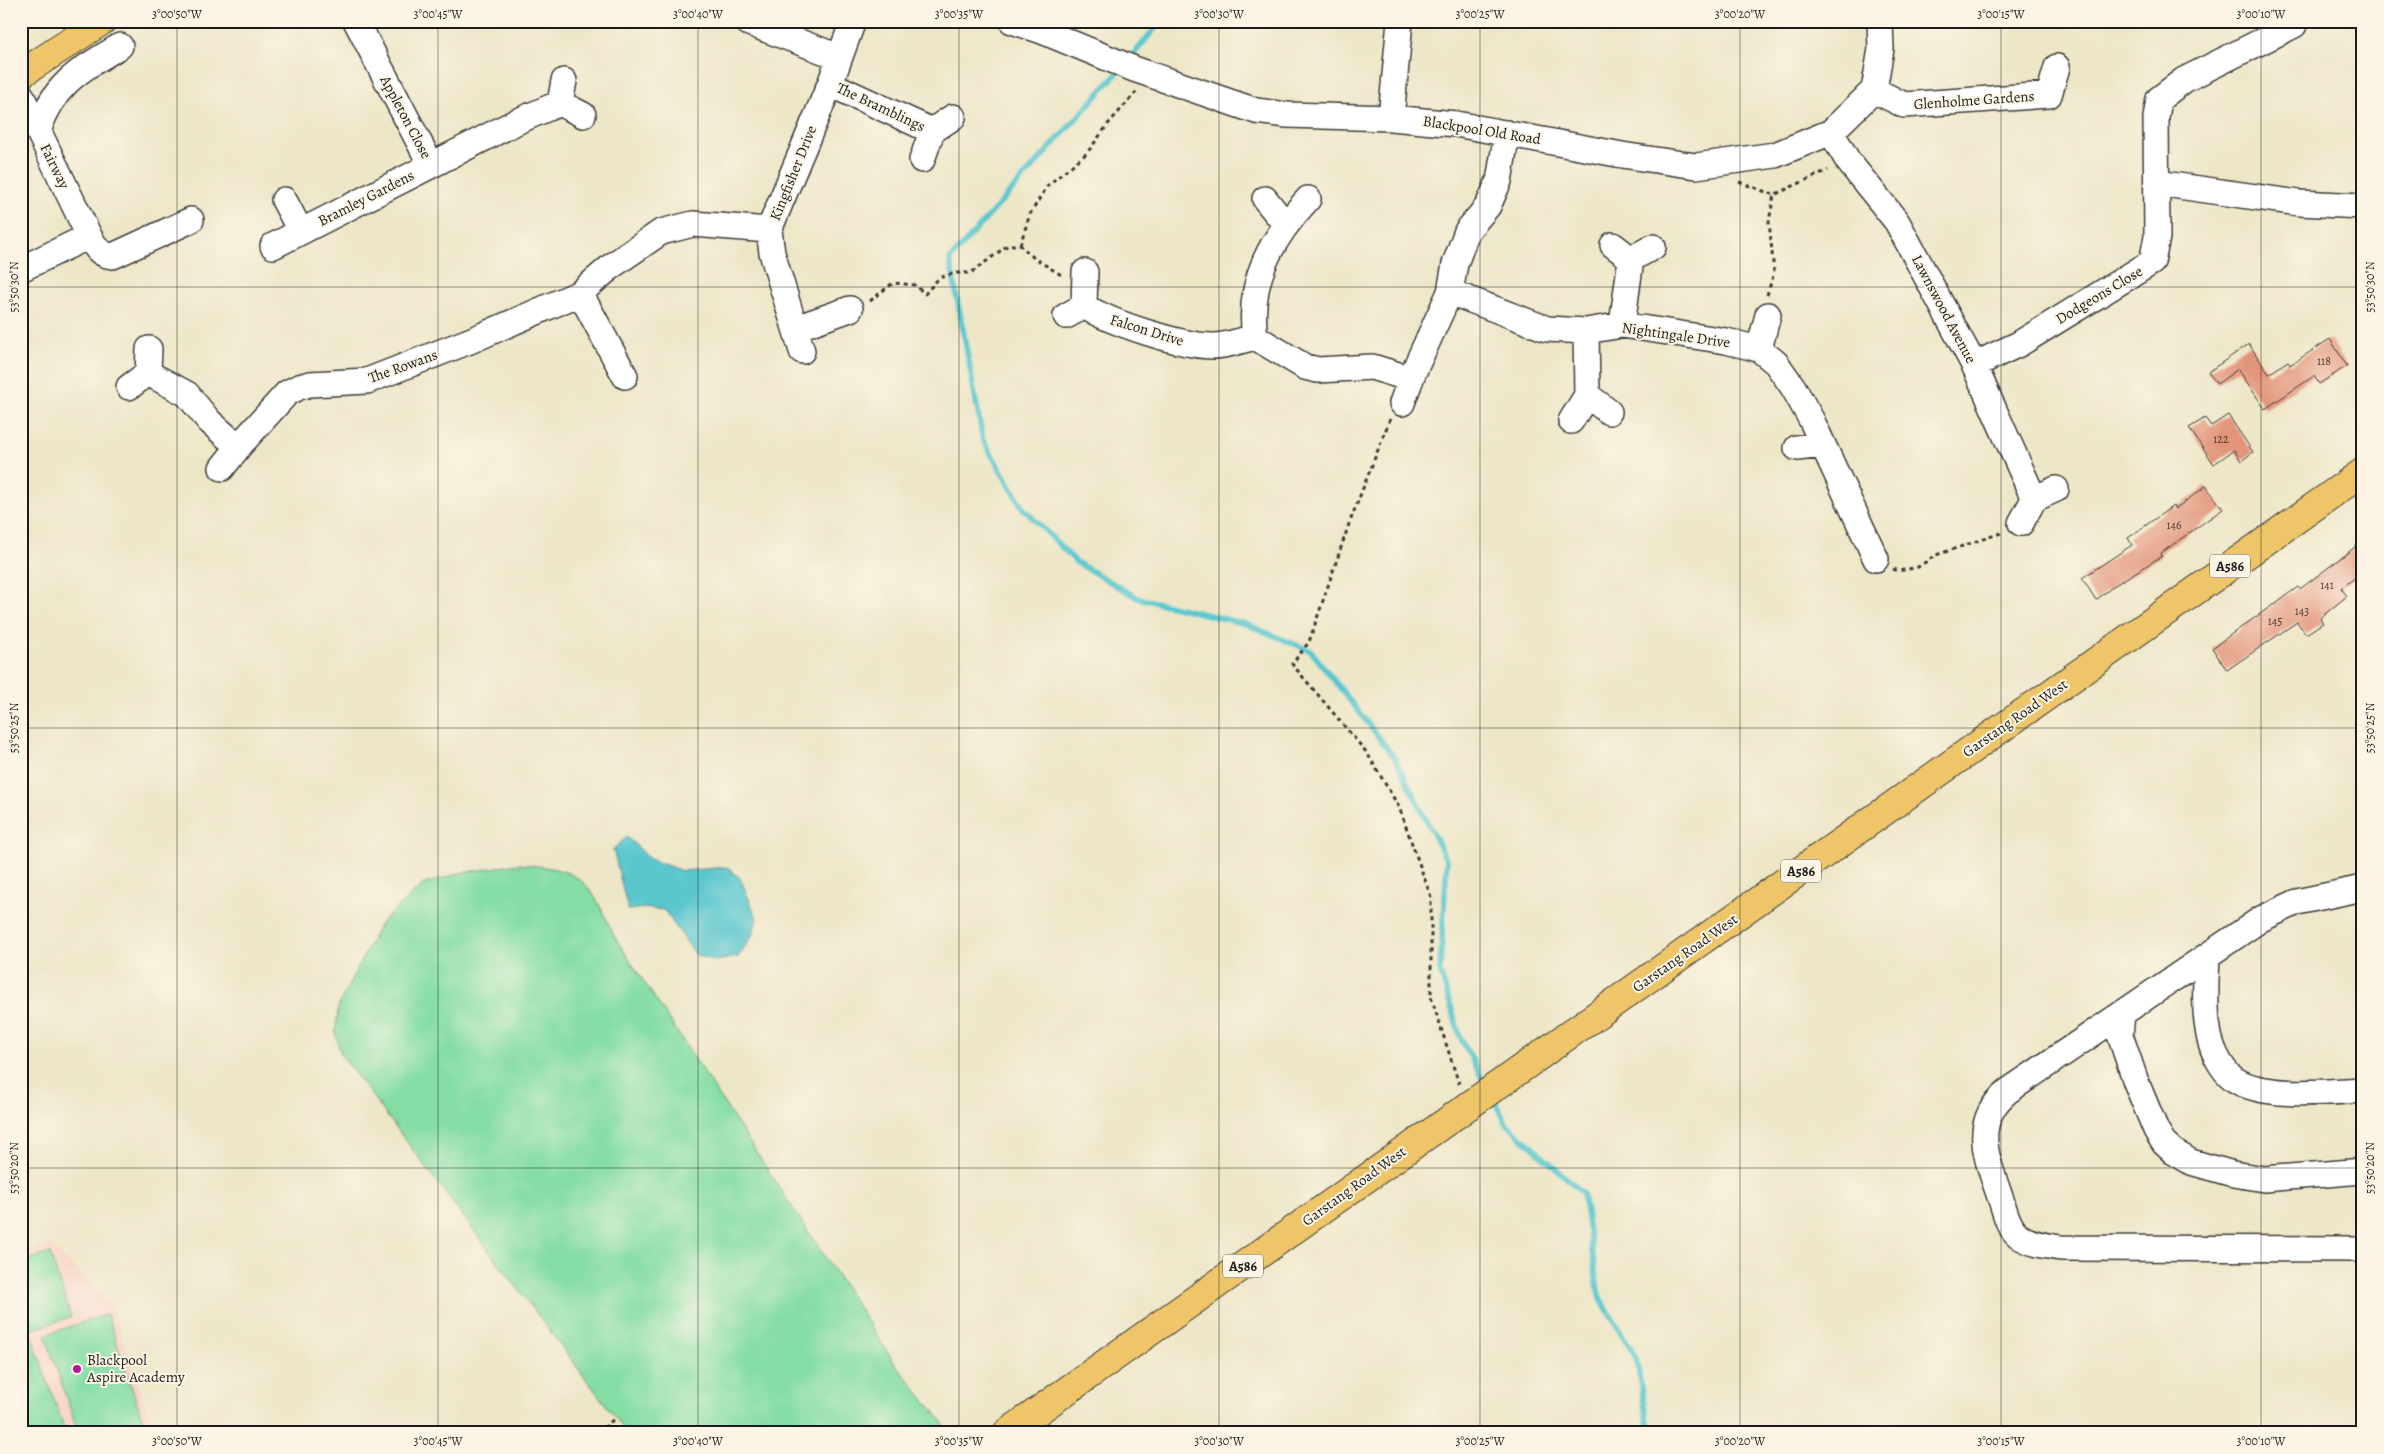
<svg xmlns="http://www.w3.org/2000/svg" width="2384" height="1454" viewBox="0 0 2384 1454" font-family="Alegreya,serif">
<rect width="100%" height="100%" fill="#fcf5e5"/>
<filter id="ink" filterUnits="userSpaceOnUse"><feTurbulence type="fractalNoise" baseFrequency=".02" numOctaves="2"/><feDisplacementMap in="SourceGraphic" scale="10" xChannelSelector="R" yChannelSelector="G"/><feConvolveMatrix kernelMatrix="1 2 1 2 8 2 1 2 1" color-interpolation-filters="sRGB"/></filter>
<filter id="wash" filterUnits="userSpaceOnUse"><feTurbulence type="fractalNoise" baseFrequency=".0096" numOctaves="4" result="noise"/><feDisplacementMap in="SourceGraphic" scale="20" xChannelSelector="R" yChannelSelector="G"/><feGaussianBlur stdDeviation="1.12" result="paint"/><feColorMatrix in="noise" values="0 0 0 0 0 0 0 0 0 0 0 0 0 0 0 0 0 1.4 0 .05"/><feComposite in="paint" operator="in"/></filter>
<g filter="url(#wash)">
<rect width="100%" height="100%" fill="#ede6c7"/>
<path fill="#f7d1c6" d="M50,1244l62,62 42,127h-133v-180z"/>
<path fill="#83dda4" stroke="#507c60" d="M519,864c64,6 69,14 95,72l282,429 46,56 3,12h-318l-286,-378 -6,-23 4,-28 41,-80 42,-39 38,-12z
M50,1253l21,64 -50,16v-71z
M107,1314l40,119h-68l-5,-13 -29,-85z
M31,1335l35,98h-45v-95z"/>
<path fill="#5ac7cf" stroke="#3b7276" d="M627,837l23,22 32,12 45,-4 13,11 17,40 -5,18 -14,21 -23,4 -19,-6 -32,-45 -19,-2 -17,2 -15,-61z"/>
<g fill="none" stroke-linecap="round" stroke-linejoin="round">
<path stroke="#5ac7cf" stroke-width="5.5" d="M1129,60l32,-39
M1121,69l-171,190 33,181 40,68 53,54 62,36 108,26 65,27 84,107 52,103 -7,110 21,68 25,47
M1493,1098l13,25 77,70 16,103 37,62 13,75"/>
</g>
<g id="blocks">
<path fill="#e3957c" d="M2330,339l17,27 -28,18 -5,-8 -49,33 -27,-40 -21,15 -9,-12 41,-28 20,30 19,-13 2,4z
M2228,415l25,37 -12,9 -7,-11 -20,14 -25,-36 16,-10 6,8z
M2206,486l17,23 -62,44 1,3 -47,29 -19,15 -14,-22 50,-33 -4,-7 45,-32 2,3z
M2363,541v31l-22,16 6,8 -27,22 3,5 -17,11 -9,-12 -70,48 -15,-22 86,-61 2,2z"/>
</g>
</g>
<g filter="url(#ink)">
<use href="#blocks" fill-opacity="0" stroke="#3b3a36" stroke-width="1"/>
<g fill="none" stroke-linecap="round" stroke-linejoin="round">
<g stroke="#3b3a36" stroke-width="28">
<path id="minor" d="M356,21l75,144
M1012,21l30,10 92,38 122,42 31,4 104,3 65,6 166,31 74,11 79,-11 56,-23 43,-42 7,-41 -1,-28
M749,23l90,34
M830,84l102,47 -10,29
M1874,90l30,15 145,-10 8,-28
M21,95l68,141 -68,33
M560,103l4,-22
M1391,118l9,-97
M38,131c16,-48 41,-60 82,-85
M932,131l21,-14
M1831,132l17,29 49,61 77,143 60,134 -13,24
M2157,183l142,20 64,3
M1265,199l20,25
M284,200l17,32
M89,236c7,12 10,19 24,20l78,-36
M1613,245l18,14 -9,66
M273,246l245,-125 42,-18 23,12
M1631,259l22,-12
M1085,272l-1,34c27,17 97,40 129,40 14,0 29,-6 42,-9l50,30 13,3 54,-3 39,12
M1450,292l97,37 39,2 36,-6 104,16 33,8 17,14 17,24 18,32 65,140
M580,293l45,83
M1066,316l18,-10
M796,328l54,-19
M1255,337c-8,-56 16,-98 53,-138
M149,349l-1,24 39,21 22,27 18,16 13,8 47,-52 12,-6 11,-3 57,-3 105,-41 108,-47 33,-28 48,-33 32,-8 76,6
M1759,349l9,-34
M802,351l-30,-98 -3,-23 61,-146 23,-63
M1974,365l45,-21 133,-82 5,-25 -1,-119 3,-19 25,-19 110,-55
M129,387l19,-14
M1587,395l22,17
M1402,403l11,-30 37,-81 5,-28 12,-33 21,-25 11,-25 8,-48
M1571,421l16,-26 -1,-64
M1797,448l25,-3
M222,468l18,-23
M2034,499l22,-10
M2363,888l-66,14 -36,17 -253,172c-38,32 -21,67 -8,106 5,13 7,29 18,38 11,9 29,11 43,13l302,1
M2207,956c-1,24 -3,50 1,73 2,17 12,40 26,50 29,20 94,13 129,11
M2122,1014l-2,21 16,47 20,48 8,13 10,9 17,10 42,12 31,5 99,-8"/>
</g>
<g stroke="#3b3a36" stroke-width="30">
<path id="major" d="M21,74l81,-53
M1007,1433l1356,-961"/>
</g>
<path stroke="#3b3a36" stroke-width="3" stroke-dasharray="4 4" stroke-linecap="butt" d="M1739,182l35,13 54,-25
M1020,245l10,-31 18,-29 39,-32 22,-30 28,-32
M1767,295l7,-22 -5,-52 5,-26
M870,301l23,-18 22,2 10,9 14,-16 16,-5h16l37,-28h12l14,13 29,18
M1390,419l-41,105 -40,118 -17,22 75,89 32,54 32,90v100l28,87
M1893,569l6,2 19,-4 18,-12 68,-23
M598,1433l17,-15
M979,1433l7,-5"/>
<use href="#minor" stroke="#fff" stroke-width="25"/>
<use href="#major" stroke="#eec569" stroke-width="28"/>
</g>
</g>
<path fill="none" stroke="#1c1c1c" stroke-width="1" stroke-opacity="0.45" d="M177,21v1412M438,21v1412M698,21v1412M959,21v1412M1219,21v1412M1480,21v1412M1740,21v1412M2001,21v1412M2261,21v1412M21,287h2342M21,728h2342M21,1168h2342"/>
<circle fill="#b5179e" stroke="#fcf5e5" stroke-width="2" cx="77" cy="1369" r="5"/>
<g text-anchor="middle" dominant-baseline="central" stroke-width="4" stroke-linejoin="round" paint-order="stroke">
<g font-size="12" fill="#4e3a34">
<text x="2324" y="361">118</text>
<text x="2221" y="439">122</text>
<text x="2174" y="525">146</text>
<text x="2327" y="585">141</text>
<text x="2302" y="611">143</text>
<text x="2275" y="621">145</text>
</g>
<g fill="#fcf5e5" stroke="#5f5d58" stroke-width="1">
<rect x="2210" y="554.5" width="40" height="23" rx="4"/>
<rect x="1781" y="859.5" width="40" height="23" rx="4"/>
<rect x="1223" y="1254.5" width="40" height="23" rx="4"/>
</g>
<g font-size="14" font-weight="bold" fill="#1c1c1c">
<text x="2230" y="566">A586</text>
<text x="1801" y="871">A586</text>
<text x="1243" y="1266">A586</text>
</g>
<g font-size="15" fill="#1c1c1c" stroke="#fcf5e5">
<text transform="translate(1974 100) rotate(-4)">Glenholme Gardens</text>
<text transform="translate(881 107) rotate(25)">The Bramblings</text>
<text transform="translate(406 117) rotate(62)">Appleton Close</text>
<text transform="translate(1482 130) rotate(9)">Blackpool Old Road</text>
<text transform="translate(55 166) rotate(64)">Fairway</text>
<text transform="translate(793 173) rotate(-68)">Kingfisher Drive</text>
<text transform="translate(366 198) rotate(-27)">Bramley Gardens</text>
<text transform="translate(2099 295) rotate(-31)">Dodgeons Close</text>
<text transform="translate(1944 309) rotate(62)">Lawnswood Avenue</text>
<text transform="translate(1147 330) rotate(17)">Falcon Drive</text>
<text transform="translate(1676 335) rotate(8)">Nightingale Drive</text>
<text transform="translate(403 366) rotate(-20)">The Rowans</text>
<text transform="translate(2015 718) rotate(-35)">Garstang Road West</text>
<text transform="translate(1685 953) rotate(-35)">Garstang Road West</text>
<text transform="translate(1354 1186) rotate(-36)">Garstang Road West</text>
</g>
<g font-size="15" fill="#1c1c1c" stroke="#fcf5e5" text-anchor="start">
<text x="87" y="1360">Blackpool<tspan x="87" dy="17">Aspire Academy</tspan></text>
</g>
</g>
<rect width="2384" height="1454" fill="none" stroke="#fcf5e5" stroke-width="55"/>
<rect x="28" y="28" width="2328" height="1398" fill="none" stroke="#1c1c1c" stroke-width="2"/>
<g font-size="12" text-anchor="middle" fill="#1c1c1c">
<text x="177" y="18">3°00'50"W</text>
<text x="438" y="18">3°00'45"W</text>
<text x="698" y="18">3°00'40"W</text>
<text x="959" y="18">3°00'35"W</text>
<text x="1219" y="18">3°00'30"W</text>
<text x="1480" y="18">3°00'25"W</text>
<text x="1740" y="18">3°00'20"W</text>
<text x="2001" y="18">3°00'15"W</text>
<text x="2261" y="18">3°00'10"W</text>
<text transform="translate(14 287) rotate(-90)" y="4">53°50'30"N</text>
<text transform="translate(2370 287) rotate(-90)" y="4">53°50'30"N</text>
<text transform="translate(14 728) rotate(-90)" y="4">53°50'25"N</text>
<text transform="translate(2370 728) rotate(-90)" y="4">53°50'25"N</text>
<text transform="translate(14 1168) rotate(-90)" y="4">53°50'20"N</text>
<text transform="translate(2370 1168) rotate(-90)" y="4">53°50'20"N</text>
<text x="177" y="1445">3°00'50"W</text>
<text x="438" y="1445">3°00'45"W</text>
<text x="698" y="1445">3°00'40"W</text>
<text x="959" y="1445">3°00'35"W</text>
<text x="1219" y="1445">3°00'30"W</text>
<text x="1480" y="1445">3°00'25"W</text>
<text x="1740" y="1445">3°00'20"W</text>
<text x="2001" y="1445">3°00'15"W</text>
<text x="2261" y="1445">3°00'10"W</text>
</g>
</svg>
